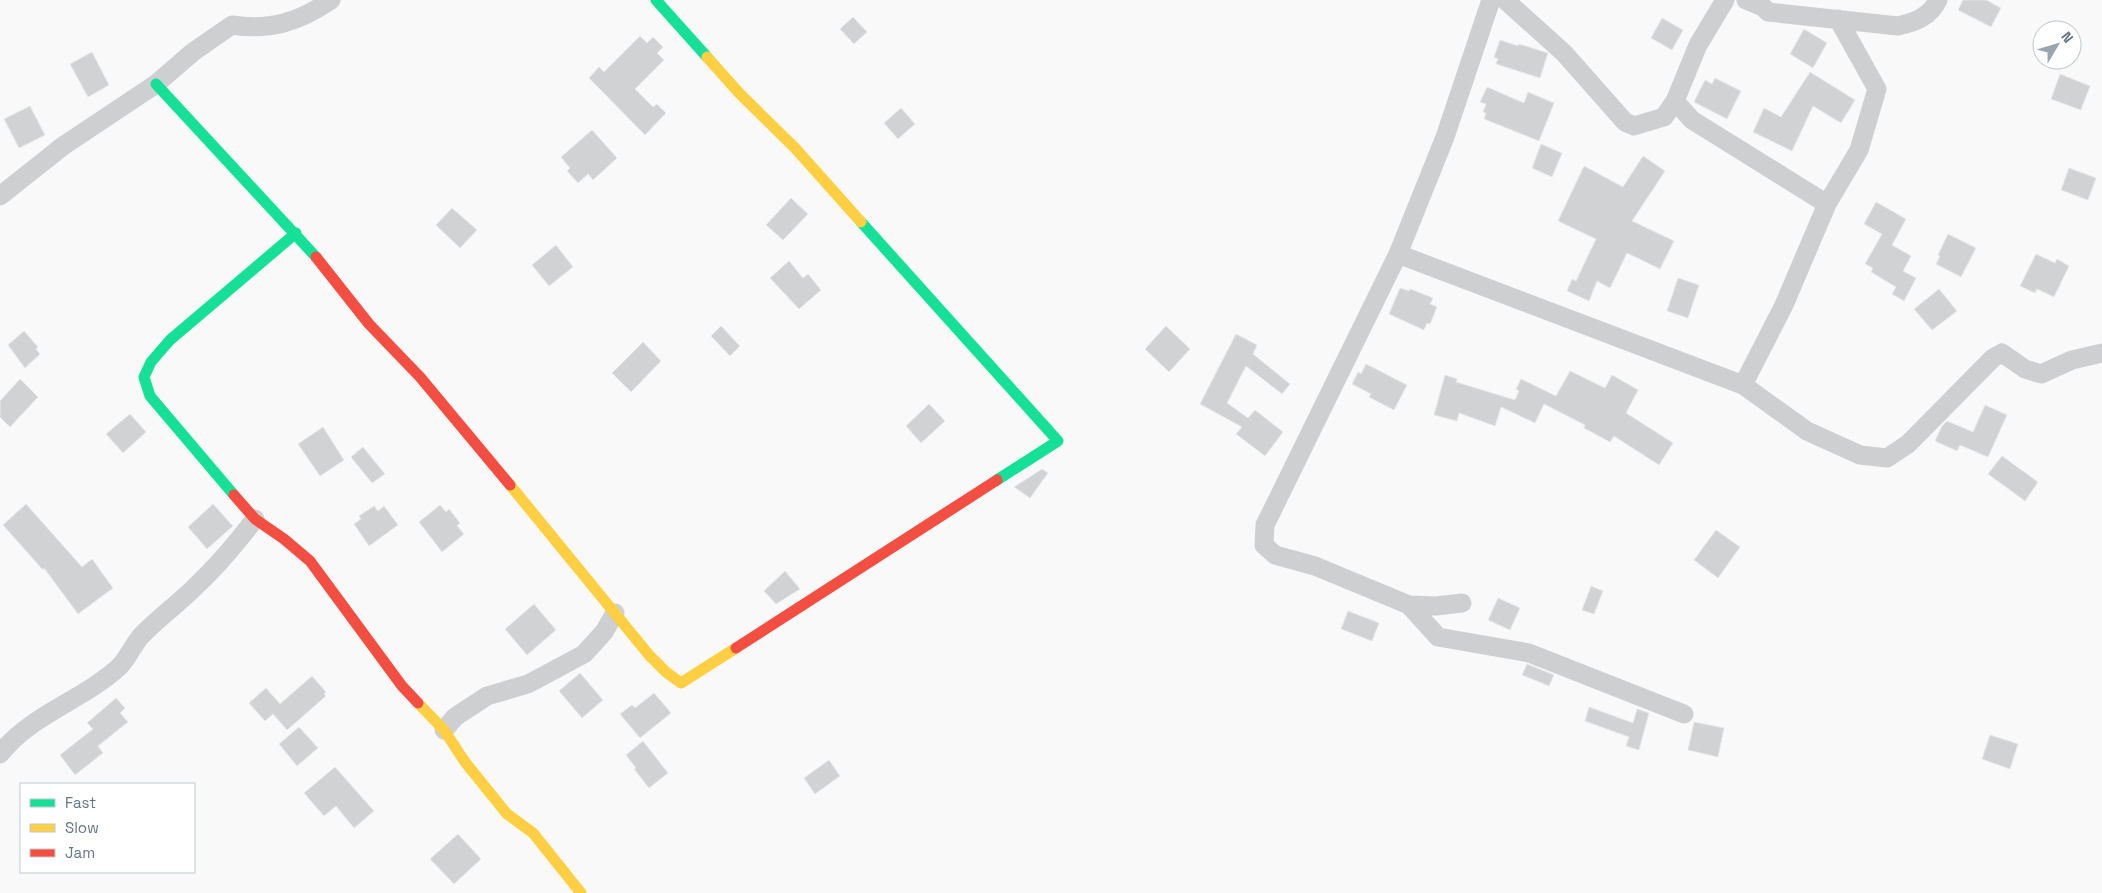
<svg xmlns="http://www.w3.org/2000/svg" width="2102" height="893" viewBox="0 0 2102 893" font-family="'Space Grotesk',sans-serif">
<rect width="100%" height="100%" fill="#f9f9f9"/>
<path fill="#d0d2d3" stroke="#e8e8e8" d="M1963,0h23l15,8 -10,19 -33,-17z
M853,17l14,15 -13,12 -14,-15z
M1662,18l21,12 -11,20 -21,-12z
M1804,29l23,14 -14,25 -23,-14z
M640,36l7,7 6,-6 10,10 -6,6 7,7 -29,29 18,18 4,-3 9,9 -21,22 -56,-57 10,-11 5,5z
M1500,40l18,6 1,-2 29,9 -8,25 -44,-14 2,-5 -4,-2z
M92,52l17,33 -21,12 -18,-33z
M1810,72l45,28 -14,23 -28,-17 -21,45 -39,-19 11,-24 17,9z
M2060,74l30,12 -9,24 -30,-11z
M1715,78l26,13 -14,28 -33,-17 11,-22 7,4z
M1487,87l37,16 4,-11 26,11 -15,38 -55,-22 2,-6 -3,-1 3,-8 -6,-2z
M30,106l15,29 -26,13 -15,-29z
M901,108l14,16 -17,15 -14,-16z
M592,130l25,28 -24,22 -5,-6 -10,9 -11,-12 3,-3 -9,-11z
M1541,144l21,9 -10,24 -20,-9z
M1643,156l22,15 -33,50 42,20 -14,28 -33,-16 -17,35 -13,-7 -8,20 -22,-10 5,-12 4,2 20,-42 -38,-18 26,-55 39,21z
M2069,168l27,10 -8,22 -27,-10z
M791,198l17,16 -25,26 -17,-15z
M1876,202l30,17 -14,26 19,11 -8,15 13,7 -12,23 -12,-7 4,-7 -25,-15 2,-4 -8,-4 17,-30 -18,-10z
M452,208l25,22 -17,18 -24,-23z
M1948,234l28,14 -15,29 -25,-13 4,-8 -2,-1z
M556,245l17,22 -24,19 -17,-21z
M2036,254l19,9 2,-4 12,7 -15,31 -17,-8 -2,4 -15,-7z
M789,261l14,17 5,-4 13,16 -22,19 -29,-31z
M1678,278l21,7 -11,33 -21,-7z
M1400,288l9,3 1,-2 23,9 -3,6 7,3 -7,17 -3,-1 -3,7 -35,-16z
M1939,289l18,22 -25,19 -18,-21z
M721,326l19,20 -10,10 -19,-20z
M1166,326l24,23 -21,23 -24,-23z
M24,331l14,16 -2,2 4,5 -15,14 -17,-23z
M1236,334l21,11 -4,9 37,30 -8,10 -36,-28 -19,37 21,15 7,-8 28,22 -18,24 -29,-22 6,-7 -42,-23z
M643,342l18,19 -30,31 -19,-19z
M1366,364l41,21 -13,25 -25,-13 2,-3 -19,-10 6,-12 3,2z
M1570,371l35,17 7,-13 26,15 -12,23 47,30 -14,22 -45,-29 -4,6 -26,-14 1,-3 -41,-21 -9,19 -34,-16 -6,19 -36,-13 -2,8 -23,-6 11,-40 12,4 -1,3 59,18 4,-9 -3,-2 5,-10 35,17z
M20,379l18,18 -28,30 -10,-10v-16z
M929,404l16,17 -24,22 -15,-17z
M1985,405l22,10 -19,42 -28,-12 -3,6 -22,-10 7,-15 5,-5 26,11z
M130,414l16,18 -23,21 -17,-19z
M323,427l21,33 -24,16 -22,-32z
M363,447l22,27 -13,9 -21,-26z
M2002,456l36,26 -13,19 -37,-27z
M1042,469l6,4 -18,25 -16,-11z
M26,504l56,63 10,-8 21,29 -35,26 -34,-46 -1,2 -40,-45z
M213,504l20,22 -26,23 -19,-22z
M440,505l6,7 3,-3 11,14 -3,3 7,8 -22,18 -23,-30z
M374,506l4,5 6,-5 14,19 -29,21 -15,-22 7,-5 -2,-3z
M1716,530l24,17 -22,31 -24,-18z
M785,571l15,18 -24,15 -12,-13z
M1591,586l12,5 -9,23 -12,-4z
M1498,598l22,10 -10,22 -22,-10z
M534,604l22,26 -29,25 -22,-26z
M1348,611l31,12 -7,18 -31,-12z
M1527,664l27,11 -5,11 -27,-11z
M580,673l23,27 -21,18 -23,-27z
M312,676l14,16 -2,2 2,2 -39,34 -14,-16 -8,7 -16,-18 17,-15 14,16z
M654,693l17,20 -31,25 -20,-24 12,-9 3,3z
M116,698l9,10 -5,5 8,9 -30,24 5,7 -28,22 -15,-20 33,-26 -6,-6z
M1589,707l44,16 4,-14 12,4 -10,37 -13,-4 3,-9 -44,-16z
M1694,722l30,6 -6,29 -30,-7z
M299,727l19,21 -21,18 -18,-22z
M1990,735l28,9 -8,25 -28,-10z
M643,741l25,32 -19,15 -15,-19 2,-1 -10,-13z
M829,760l11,16 -25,18 -11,-16z
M335,767l39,44 -20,17 -18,-22 -12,10 -20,-23z
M458,834l23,25 -27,25 -24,-25z"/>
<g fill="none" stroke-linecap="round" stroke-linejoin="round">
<path stroke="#cecfd0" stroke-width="19" d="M1505,0l59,53 61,69 9,4 30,-9 11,-16 17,19 135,84
M1746,0l17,7 5,5 130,14c17,-4 32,-9 40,-26
M1675,101l23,-56 27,-45
M0,196l63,-50 93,-62 37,-32 39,-27c38,6 67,-3 99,-25
M1398,254l345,131 64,46 53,24 27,3 21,-14 85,-86 9,-5 23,16 16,5 31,-14 30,-7
M1743,385l41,-80 43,-101 32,-54 18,-61 -39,-70
M1462,603l-26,3 -27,-1 -94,-39 -40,-11 -11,-10 1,-20 133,-271 47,-117 46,-137
M1409,605l29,32 91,16 155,61
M444,730l11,-13 32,-21 41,-12 56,-30 20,-22 11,-19
M0,754c30,-39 83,-54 119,-87 9,-9 14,-22 22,-31 18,-19 41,-35 59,-54 20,-19 38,-41 55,-63"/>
<path stroke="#16e098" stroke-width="11" d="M656,0l51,57
M156,84l160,173
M861,222l197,219 -61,39
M234,495l-84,-99 -6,-19 7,-15 19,-22 126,-107"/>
<path stroke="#ffcf43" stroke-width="11" d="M707,57l33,37 55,54 66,74
M510,485l139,170 17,17 15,11 55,-35
M418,703l26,27 21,32 42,52 26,19 48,60"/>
<path stroke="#f24e42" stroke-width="11" d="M316,257l53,67 51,53 90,108
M234,495l21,24 29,20 26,22 92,125 16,17
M736,648l261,-168"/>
</g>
<rect x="20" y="783" width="175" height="90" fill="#ffffff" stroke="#c1c8cd"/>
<rect x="30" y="799" width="25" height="8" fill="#16e098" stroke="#c1c8cd"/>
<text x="65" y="808" font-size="15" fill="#657683">Fast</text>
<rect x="30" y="824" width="25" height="8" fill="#ffcf43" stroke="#c1c8cd"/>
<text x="65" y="833" font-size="15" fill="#657683">Slow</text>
<rect x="30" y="849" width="25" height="8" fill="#f24e42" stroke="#c1c8cd"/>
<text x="65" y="858" font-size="15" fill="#657683">Jam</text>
<g transform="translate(2057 45) rotate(52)"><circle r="24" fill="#ffffff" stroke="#c1c8cd"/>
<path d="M0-4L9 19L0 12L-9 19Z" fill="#99a4ac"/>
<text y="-8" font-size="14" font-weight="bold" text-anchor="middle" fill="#657683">N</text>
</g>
</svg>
